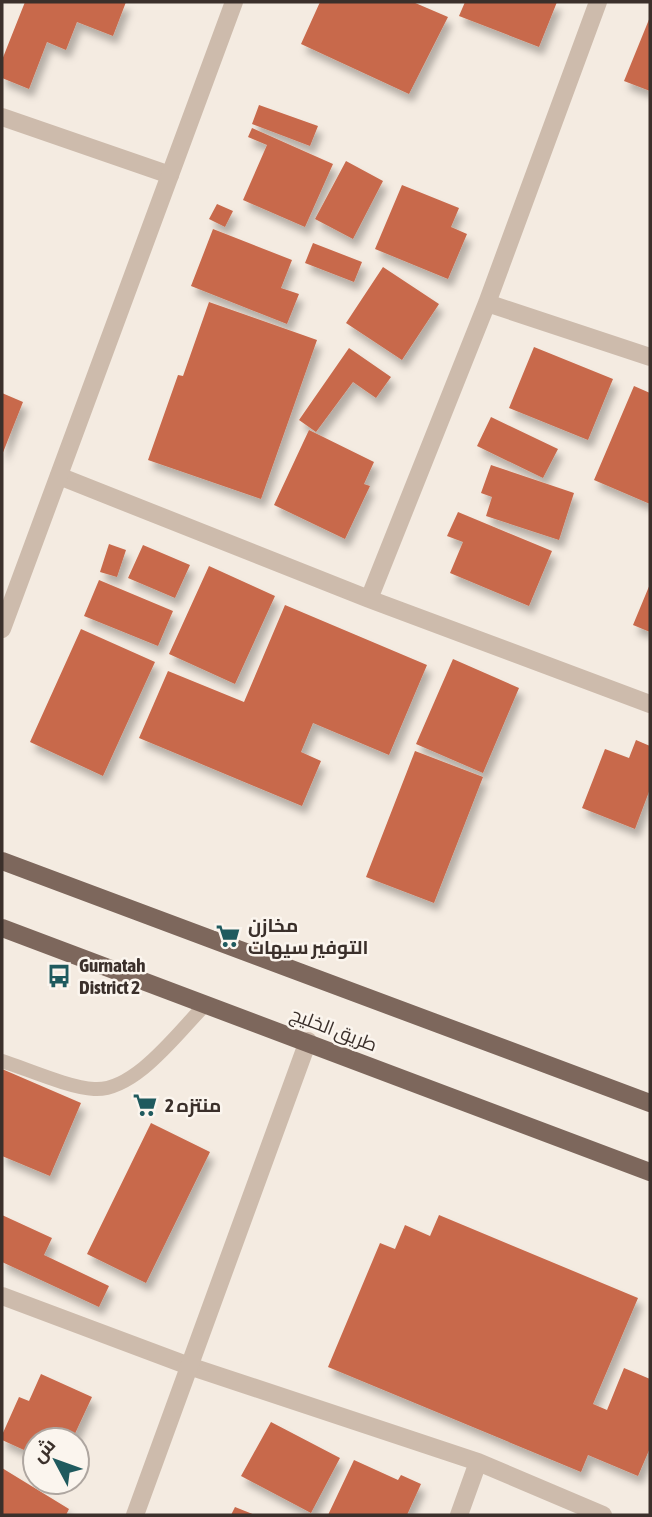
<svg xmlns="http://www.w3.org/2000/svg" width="652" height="1517" viewBox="0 0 652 1517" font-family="'Asap Condensed',Cairo,sans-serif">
<defs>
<filter id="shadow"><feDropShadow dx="4.5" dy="8" stdDeviation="3.5" flood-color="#0004"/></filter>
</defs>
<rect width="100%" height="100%" fill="#f4ebe1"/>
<path fill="#c8694b" filter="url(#shadow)" d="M25,2h101l-13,34 -36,-14 -11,28 -19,-8 -18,47 -27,-11v-18z
M320,2h93l35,15 -39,77 -108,-50z
M465,2h92l-18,45 -80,-31z
M650,17v74l-26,-10z
M259,105l59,21 -8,20 -58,-22z
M252,128l81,36 -28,63 -62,-27 24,-55 -19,-8z
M346,161l37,20 -30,58 -38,-20z
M402,185l57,23 -8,19 16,7 -19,45 -73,-30z
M217,204l16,7 -8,16 -16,-8z
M213,229l79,31 -11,28 18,6 -12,30 -96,-38z
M313,243l49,19 -8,20 -49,-19z
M383,267l56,37 -37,56 -56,-37z
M209,302l108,38 -56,159 -113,-39 30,-85 5,1z
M534,347l79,32 -25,61 -79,-32z
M349,348l42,29 -15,21 -23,-16 -37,50 -17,-12z
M634,386l16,7v111l-56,-24z
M2,393l21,9 -21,53z
M491,417l67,32 -15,29 -66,-32z
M309,430l65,32 -10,22 6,2 -25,53 -71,-34z
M491,465l83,28 -15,47 -73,-24 6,-19 -11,-4z
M458,512l94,39 -23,55 -79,-33 13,-31 -16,-6z
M109,544l17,6 -9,27 -17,-5z
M143,545l47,20 -15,33 -47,-20z
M209,566l66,30 -40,88 -66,-30z
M99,580l74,31 -15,35 -74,-30z
M650,584v48l-17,-7z
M285,605l142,60 -38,90 -76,-32 -12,29 20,9 -19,45 -163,-68 29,-67 76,31z
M81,629l74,33 -52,114 -73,-34z
M453,659l66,29 -36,85 -67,-29z
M636,740l14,6v43l-15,40 -53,-21 23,-59 24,9z
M415,751l68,26 -49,126 -68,-26z
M2,1069l79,34 -31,73 -48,-20z
M151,1123l59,29 -64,131 -59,-29z
M2,1215l50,23 -8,17 65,31 -10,21 -97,-45z
M439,1215l199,83 -45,106 14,6 17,-42 26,11v69l-12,28 -50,-21 -7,17 -253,-105 52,-124 15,6 10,-24 25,11z
M41,1374l51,23 -20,43h-37v15l-33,-15v-5l17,-38 10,4z
M271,1422l69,36 -29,55 -70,-37z
M354,1460l44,20 3,-5 20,9 -14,31h-79z
M2,1468l67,41 -3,6h-64z
M235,1507l20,8h-24z"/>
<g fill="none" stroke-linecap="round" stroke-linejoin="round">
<path stroke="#cdbbac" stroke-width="14" d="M2,1061c25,8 68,27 92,28 41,3 85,-58 112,-85"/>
<path stroke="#cdbbac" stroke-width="18" d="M2,117l168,58
M487,303l163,54
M59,476l310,123 281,105
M369,599l118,-296 111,-301
M2,1296l187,70 289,96 125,53
M459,1515l19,-53"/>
<path stroke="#cdbbac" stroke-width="18" d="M2,629l232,-627
M135,1515l173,-474"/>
<path stroke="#7d675c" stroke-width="18" d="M2,861l648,242
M2,928l648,244"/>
</g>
<defs>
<g id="supermarket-bare" transform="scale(1.89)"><path d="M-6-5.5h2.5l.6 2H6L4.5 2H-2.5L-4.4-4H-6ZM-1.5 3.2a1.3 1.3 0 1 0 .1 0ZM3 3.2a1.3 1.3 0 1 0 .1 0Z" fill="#1f5a5e" stroke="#fbf5ee" stroke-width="2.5" paint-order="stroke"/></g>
<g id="bus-bare" transform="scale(1.89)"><path d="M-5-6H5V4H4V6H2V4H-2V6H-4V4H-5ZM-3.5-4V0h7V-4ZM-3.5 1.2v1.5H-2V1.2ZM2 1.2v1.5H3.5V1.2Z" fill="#1f5a5e" stroke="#fbf5ee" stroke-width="2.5" paint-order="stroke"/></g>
</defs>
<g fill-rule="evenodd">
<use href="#supermarket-bare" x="228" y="936"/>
<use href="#bus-bare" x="59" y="976"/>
<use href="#supermarket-bare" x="145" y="1105"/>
</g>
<g text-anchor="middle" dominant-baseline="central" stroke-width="5" stroke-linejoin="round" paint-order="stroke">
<g font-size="19" font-weight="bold" fill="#3b302b" stroke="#fbf5ee" text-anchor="start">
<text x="248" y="925">مخازن<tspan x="248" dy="22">التوفير سيهات</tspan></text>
<text x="79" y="965">Gurnatah<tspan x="79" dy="22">District 2</tspan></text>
<text x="165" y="1105">منتزه 2</text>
</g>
<g font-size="19" fill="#3b302b" stroke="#fbf5ee">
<text transform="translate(334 1029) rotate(21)">طريق الخليج</text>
</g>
</g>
<rect width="652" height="1517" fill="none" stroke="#3b302b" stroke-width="7"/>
<g transform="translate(56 1461) rotate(311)"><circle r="33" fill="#fbf5ee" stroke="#aea6a0" stroke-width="2"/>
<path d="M0-5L12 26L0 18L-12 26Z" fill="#1f5a5e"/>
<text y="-10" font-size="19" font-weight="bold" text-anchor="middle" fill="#3b302b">ش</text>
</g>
</svg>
